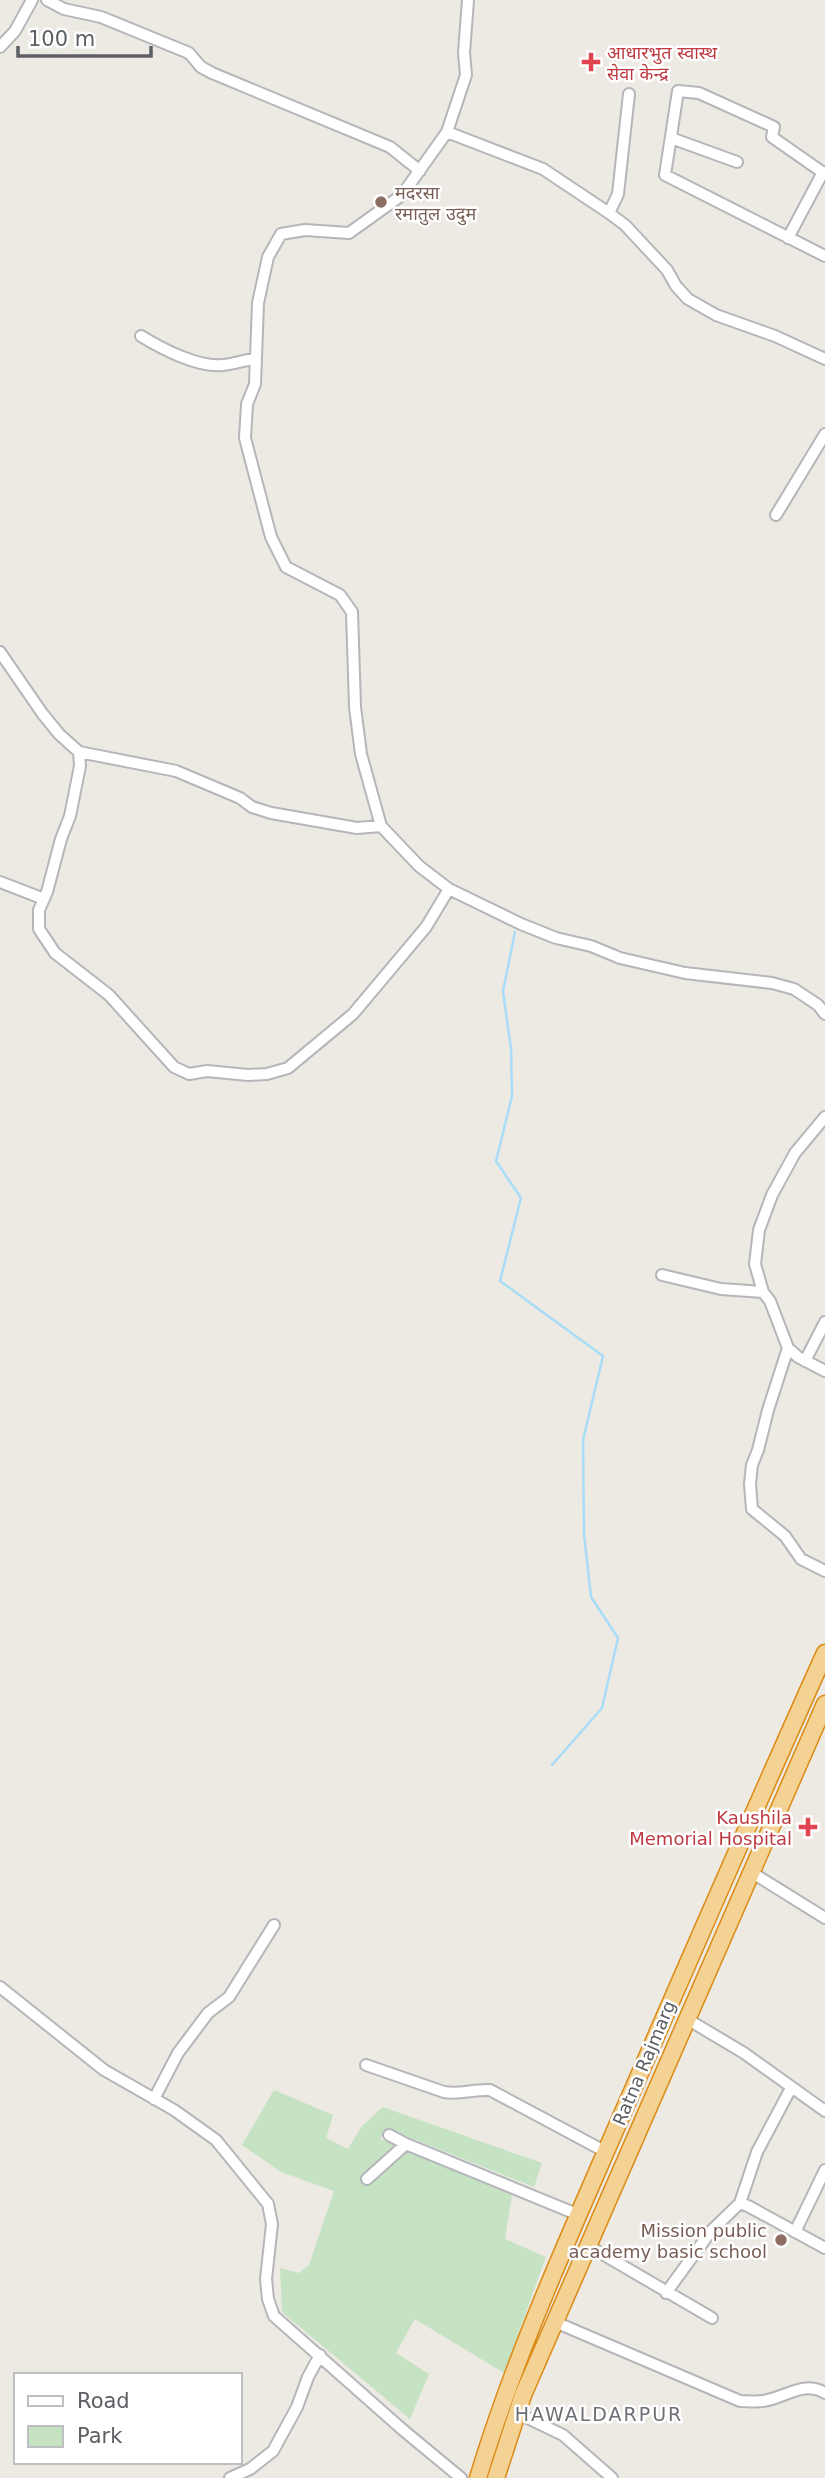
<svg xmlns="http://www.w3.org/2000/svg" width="825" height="2478" viewBox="0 0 825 2478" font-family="'DejaVu Sans','Noto Sans Devanagari',sans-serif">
<rect width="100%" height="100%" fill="#edeae3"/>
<path fill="#c5e2c2" d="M274,2090l59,25 -7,23 22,11 14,-23 21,-19 159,56 -8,24 -146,-58 -8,10 132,56 -7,44 41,18 -42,116 -89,-54 -19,34 33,21 -19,45 -128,-107 -2,-44 19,5 10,-8 25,-74 -53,-19 -39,-27z"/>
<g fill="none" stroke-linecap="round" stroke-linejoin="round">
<path stroke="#a9dcf7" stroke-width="2.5" d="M515,932l-12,59 8,58 1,47 -16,65 25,37 -21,83 103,75 -20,84 1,94 7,63 27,41 -16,70 -50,57"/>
<g stroke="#b4b6b9" stroke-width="14">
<path id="minor" d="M47,0l17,9 37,8 88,36 12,14 11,6 178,74 30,24
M468,0l-4,53 2,22 -19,57 96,37 66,44 16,12 42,45 9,16 12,13 28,16 59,21 50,23
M0,47l15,-16 17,-31
M447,132l-45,63 -53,38 -44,-3 -24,4 -13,23 -10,46 -3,81 -8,20 -2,34 26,99 15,30 54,28 12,17 3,95 6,47 20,72 38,40 30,23 72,35 35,14 35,8 29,12 65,15 87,10 22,6 24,16 7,9
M671,138l66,24
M825,174l-53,-37 2,-10 -75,-34 -21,-2 -13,84 160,81
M609,213l9,-19 11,-100
M788,238l35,-66
M141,336c21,13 58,32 82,29 11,-1 21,-5 32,-6
M776,515l49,-81
M0,652l42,61 17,21 20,18 97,19 64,27 12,9 19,6 86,15 24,-2
M79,752l1,14 -10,50 -9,23 -14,53 -8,18v19l16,24 54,42 65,72 15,7 18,-3 41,4 19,-1 21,-6 65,-54 73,-87 23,-38
M0,882l44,17
M825,1117l-30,36 -23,42 -13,35 -4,34 8,28 7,9 18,47 -20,62 -10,40 -6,15 -2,19 2,25 33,27 16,23 24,12
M662,1275l59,14 42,3
M788,1348l10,9 27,14
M805,1361l20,-39
M751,1872l74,46
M0,1987l104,83 70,40 42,30 52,64 4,20 -6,55 2,20 6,17 129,114 58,48
M687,2019l57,34 81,58
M366,2065l78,27c16,3 30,-3 46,-2l116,62
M154,2099l24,-46 30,-40 21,-16 45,-72
M389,2135l17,9 173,71
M367,2179l39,-35
M740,2203l8,3 77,42
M795,2232l30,-62
M587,2245l125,73
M666,2293l45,-62 29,-28 17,-51 34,-64
M555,2322l185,79c7,0 16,1 23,0 22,-3 40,-21 62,-8
M517,2413l46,22 49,43
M230,2478l20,-9 23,-18 24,-44 11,-30 12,-22"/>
</g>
<g stroke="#db8a15" stroke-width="19">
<path id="highway" d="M478,2478c37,-123 91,-241 142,-359 68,-156 135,-311 205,-466
M496,2478l27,-83 302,-691"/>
</g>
<use href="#minor" stroke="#fff" stroke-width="10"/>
<use href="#highway" stroke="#f3d294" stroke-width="16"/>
</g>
<g fill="#e0444e" stroke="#fff" stroke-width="2.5">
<path d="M587.5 51.5h7v7h7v7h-7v7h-7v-7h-7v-7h7z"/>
<path d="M804.5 1816.5h7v7h7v7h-7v7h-7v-7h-7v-7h7z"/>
</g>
<g fill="#8d6e63" stroke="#fff" stroke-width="2.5">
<circle cx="381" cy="202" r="7"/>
<circle cx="781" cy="2240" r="7"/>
</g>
<g text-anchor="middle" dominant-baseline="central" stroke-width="5" stroke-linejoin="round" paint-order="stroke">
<g font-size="18" fill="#be3a42" stroke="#fff" text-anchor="start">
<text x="607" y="52">आधारभुत स्वास्थ<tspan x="607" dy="21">सेवा केन्द्र</tspan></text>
<text x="792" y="1817" text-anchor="end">Kaushila<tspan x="792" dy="21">Memorial Hospital</tspan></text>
</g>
<g font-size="18" fill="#785e54" stroke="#fff" text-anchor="start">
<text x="395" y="192">मदरसा<tspan x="395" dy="21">रमातुल उदुम</tspan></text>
<text x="767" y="2230" text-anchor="end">Mission public<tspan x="767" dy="21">academy basic school</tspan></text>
</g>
<g font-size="18" fill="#5c5f63" stroke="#fff">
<text transform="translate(644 2063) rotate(-67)">Ratna Rajmarg</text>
</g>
<g font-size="19" letter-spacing="2" fill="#6d7175" stroke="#fff">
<text x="599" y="2414">HAWALDARPUR</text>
</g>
</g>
<rect x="14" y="2373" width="228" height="91" fill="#ffffff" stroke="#bebfc1" stroke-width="2"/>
<rect x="28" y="2396" width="35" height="10" fill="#ffffff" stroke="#bebfc1" stroke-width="2"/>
<text x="77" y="2408" font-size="21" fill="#5c5f63">Road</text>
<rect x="28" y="2426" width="35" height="21" fill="#c5e2c2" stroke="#bebfc1" stroke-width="2"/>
<text x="77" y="2443" font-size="21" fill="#5c5f63">Park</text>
<path d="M18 46v10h133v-10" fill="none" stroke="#5c5f63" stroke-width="3.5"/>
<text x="28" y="46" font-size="21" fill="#5c5f63" stroke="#ffffff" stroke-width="5" paint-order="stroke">100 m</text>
</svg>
